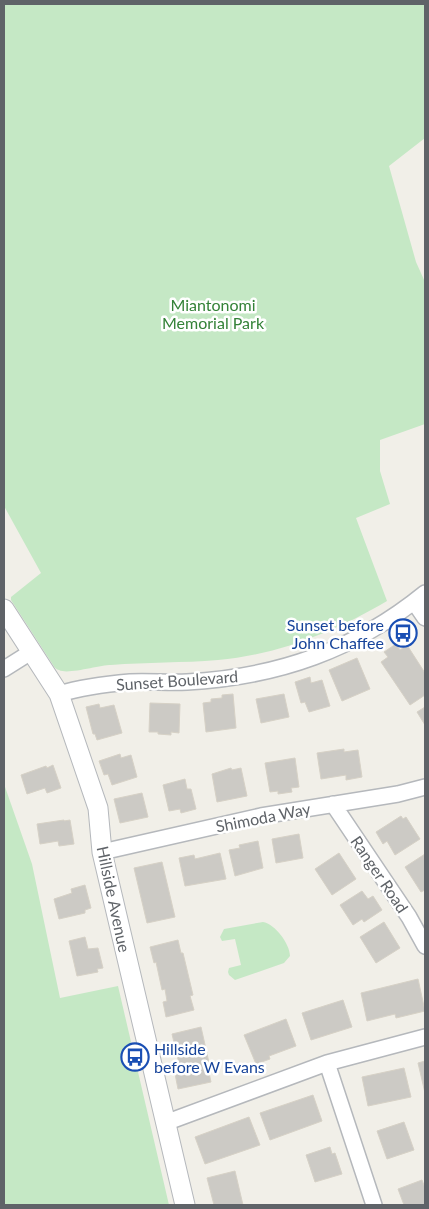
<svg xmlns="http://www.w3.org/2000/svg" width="429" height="1209" viewBox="0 0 429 1209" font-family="Lato,sans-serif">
<rect width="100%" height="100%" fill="#f1efe8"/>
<path fill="#c5e8c5" d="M4,4h421v134l-36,28 27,96 9,20v142l-45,16v31l10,33 -34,14 31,83c-51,30 -109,54 -169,59 -35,3 -71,2 -107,5 -12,0 -43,10 -52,5 -2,0 -5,-3 -6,-5l-42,-65v-3l30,-24 -37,-67v-99l1,-7 -1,-3z
M4,784l28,80 28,134 58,-12 51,219h-165z
M263,922c12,2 27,22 27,34l-6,7 -49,17 -6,-5 -1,-3 1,-4 12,-3 -6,-26 -13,2 -2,-4 4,-8z"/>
<path fill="#cccac5" stroke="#d6d1c6" d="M396,644l4,6 7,-5 18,28v22l-15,10 -29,-43 7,-5 -4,-5z
M357,658l13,31 -28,12 -13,-31z
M310,677l1,6 11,-3 8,26 -21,6 -4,-10 -4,1 -6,-21z
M233,694l3,34 -30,4 -3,-29 8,-1v-3l11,-1v-3z
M284,694l5,23 -28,6 -5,-24z
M150,703l30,1 -1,29 -8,-1v3l-13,-1v-2h-9z
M99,704l1,4 14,-3 8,28 -25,7 -2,-6h-2l-7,-27z
M425,707v18l-8,-13z
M344,749v3l14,-2 4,27 -16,3v-5l-25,4 -4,-26z
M120,754l1,4 10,-3 6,22 -25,8 -4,-11 -4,1 -5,-14z
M295,758l4,29 -8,1 1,4 -14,2v-3l-8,1 -5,-29z
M53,765l8,23 -14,5 -2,-5 -18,6 -6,-19 25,-9 1,2z
M231,768l1,2 9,-2 6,28 -30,6 -5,-28z
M185,779l2,10h4l5,20 -15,4 -1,-4 -11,2 -6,-26z
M142,793l6,24 -28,6 -6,-24z
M401,816l2,3 3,-2 14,22 -25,16 -8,-14 -4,3 -7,-12z
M64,820v1l6,-1 4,24 -15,2 -1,-5 -18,3 -3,-20z
M299,834l4,24 -27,5 -4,-24z
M258,841l5,27 -28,8 -6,-26 11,-2 -1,-3z
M220,853l6,26 -41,7 -6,-28 15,-3 1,4z
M339,853l17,26 -24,16 -17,-26z
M425,854v36l-4,2 -16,-25z
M162,862l13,55 -28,6 -13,-55z
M85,885l6,23 -6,2v3l-26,6 -5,-20 18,-6 -1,-4z
M362,891l6,8 5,-3 9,14 -18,12 -2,-3 -9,6 -13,-20z
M384,922l16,26 -24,15 -16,-26z
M85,937l3,12 10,-1 5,20 -6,1 1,3 -21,4 -8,-35z
M178,940l3,13h2l10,42 -3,1 4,14 -28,7 -3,-15 4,-1 -2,-12 -3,1 -6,-28 -2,1 -4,-16z
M418,979l7,32 -29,7 -1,-4 -28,7 -6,-28z
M343,1000l9,27 -41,13 -9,-27z
M286,1019l10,27 -27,10 1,3 -14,5 -12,-29z
M201,1027l9,40 -2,1 3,14 -33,7 -4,-20 6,-1 -8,-34z
M425,1061v32l-7,-30z
M404,1068l7,29 -43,9 -6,-29z
M313,1095l9,26 -52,19 -10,-27z
M249,1117l11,28 -55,19 -10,-27z
M404,1122l10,28 -27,9 -10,-28z
M330,1147l2,7 3,-1 7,21 -27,8 -9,-27z
M235,1171l8,34h-29l-7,-27z
M422,1180l3,8v17h-21l-6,-16z"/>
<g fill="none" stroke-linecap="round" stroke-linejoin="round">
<g stroke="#b5b8bc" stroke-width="18">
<path id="minor" d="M414,602l11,16
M4,669l27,-17
M59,694c23,-7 47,-10 71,-12 19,-1 38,1 57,0 91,-5 168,-32 238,-89
M333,804l76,113 16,29
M102,852l159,-36 137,-22 27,-7
M327,1063l47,142
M165,1123l162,-60 98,-26"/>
</g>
<g stroke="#b5b8bc" stroke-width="21">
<path id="tertiary" d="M4,609l55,85 39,114 4,44 83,353"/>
</g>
<use href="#minor" stroke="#fff" stroke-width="15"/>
<use href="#tertiary" stroke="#fff" stroke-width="19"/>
</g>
<defs>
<g id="bus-ring" transform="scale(1.4375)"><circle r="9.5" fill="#fff" stroke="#1a4fb4" stroke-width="1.5"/><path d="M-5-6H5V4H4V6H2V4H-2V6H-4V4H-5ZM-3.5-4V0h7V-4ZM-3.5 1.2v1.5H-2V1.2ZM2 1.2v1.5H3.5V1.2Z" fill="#1a4fb4"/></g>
</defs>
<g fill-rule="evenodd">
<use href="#bus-ring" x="403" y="633"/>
<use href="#bus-ring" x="135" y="1057"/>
</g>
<g text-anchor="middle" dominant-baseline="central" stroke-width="5" stroke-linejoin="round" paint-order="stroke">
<g font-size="16" fill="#348238" stroke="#fff">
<text x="213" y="304">Miantonomi<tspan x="213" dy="18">Memorial Park</tspan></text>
</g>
<g font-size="16" fill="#164399" stroke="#fff" text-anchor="end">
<text x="384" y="624">Sunset before<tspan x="384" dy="18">John Chaffee</tspan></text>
<text x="154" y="1048" text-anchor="start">Hillside<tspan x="154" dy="18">before W Evans</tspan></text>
</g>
<g font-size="16" fill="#5f6368" stroke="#fff">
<text transform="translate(177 680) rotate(-4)">Sunset Boulevard</text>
<text transform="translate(263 817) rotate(-11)">Shimoda Way</text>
<text transform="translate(380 874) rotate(56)">Ranger Road</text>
<text transform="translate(114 899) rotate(78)">Hillside Avenue</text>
</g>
</g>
<rect width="429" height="1209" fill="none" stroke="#5f6368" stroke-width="10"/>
</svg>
